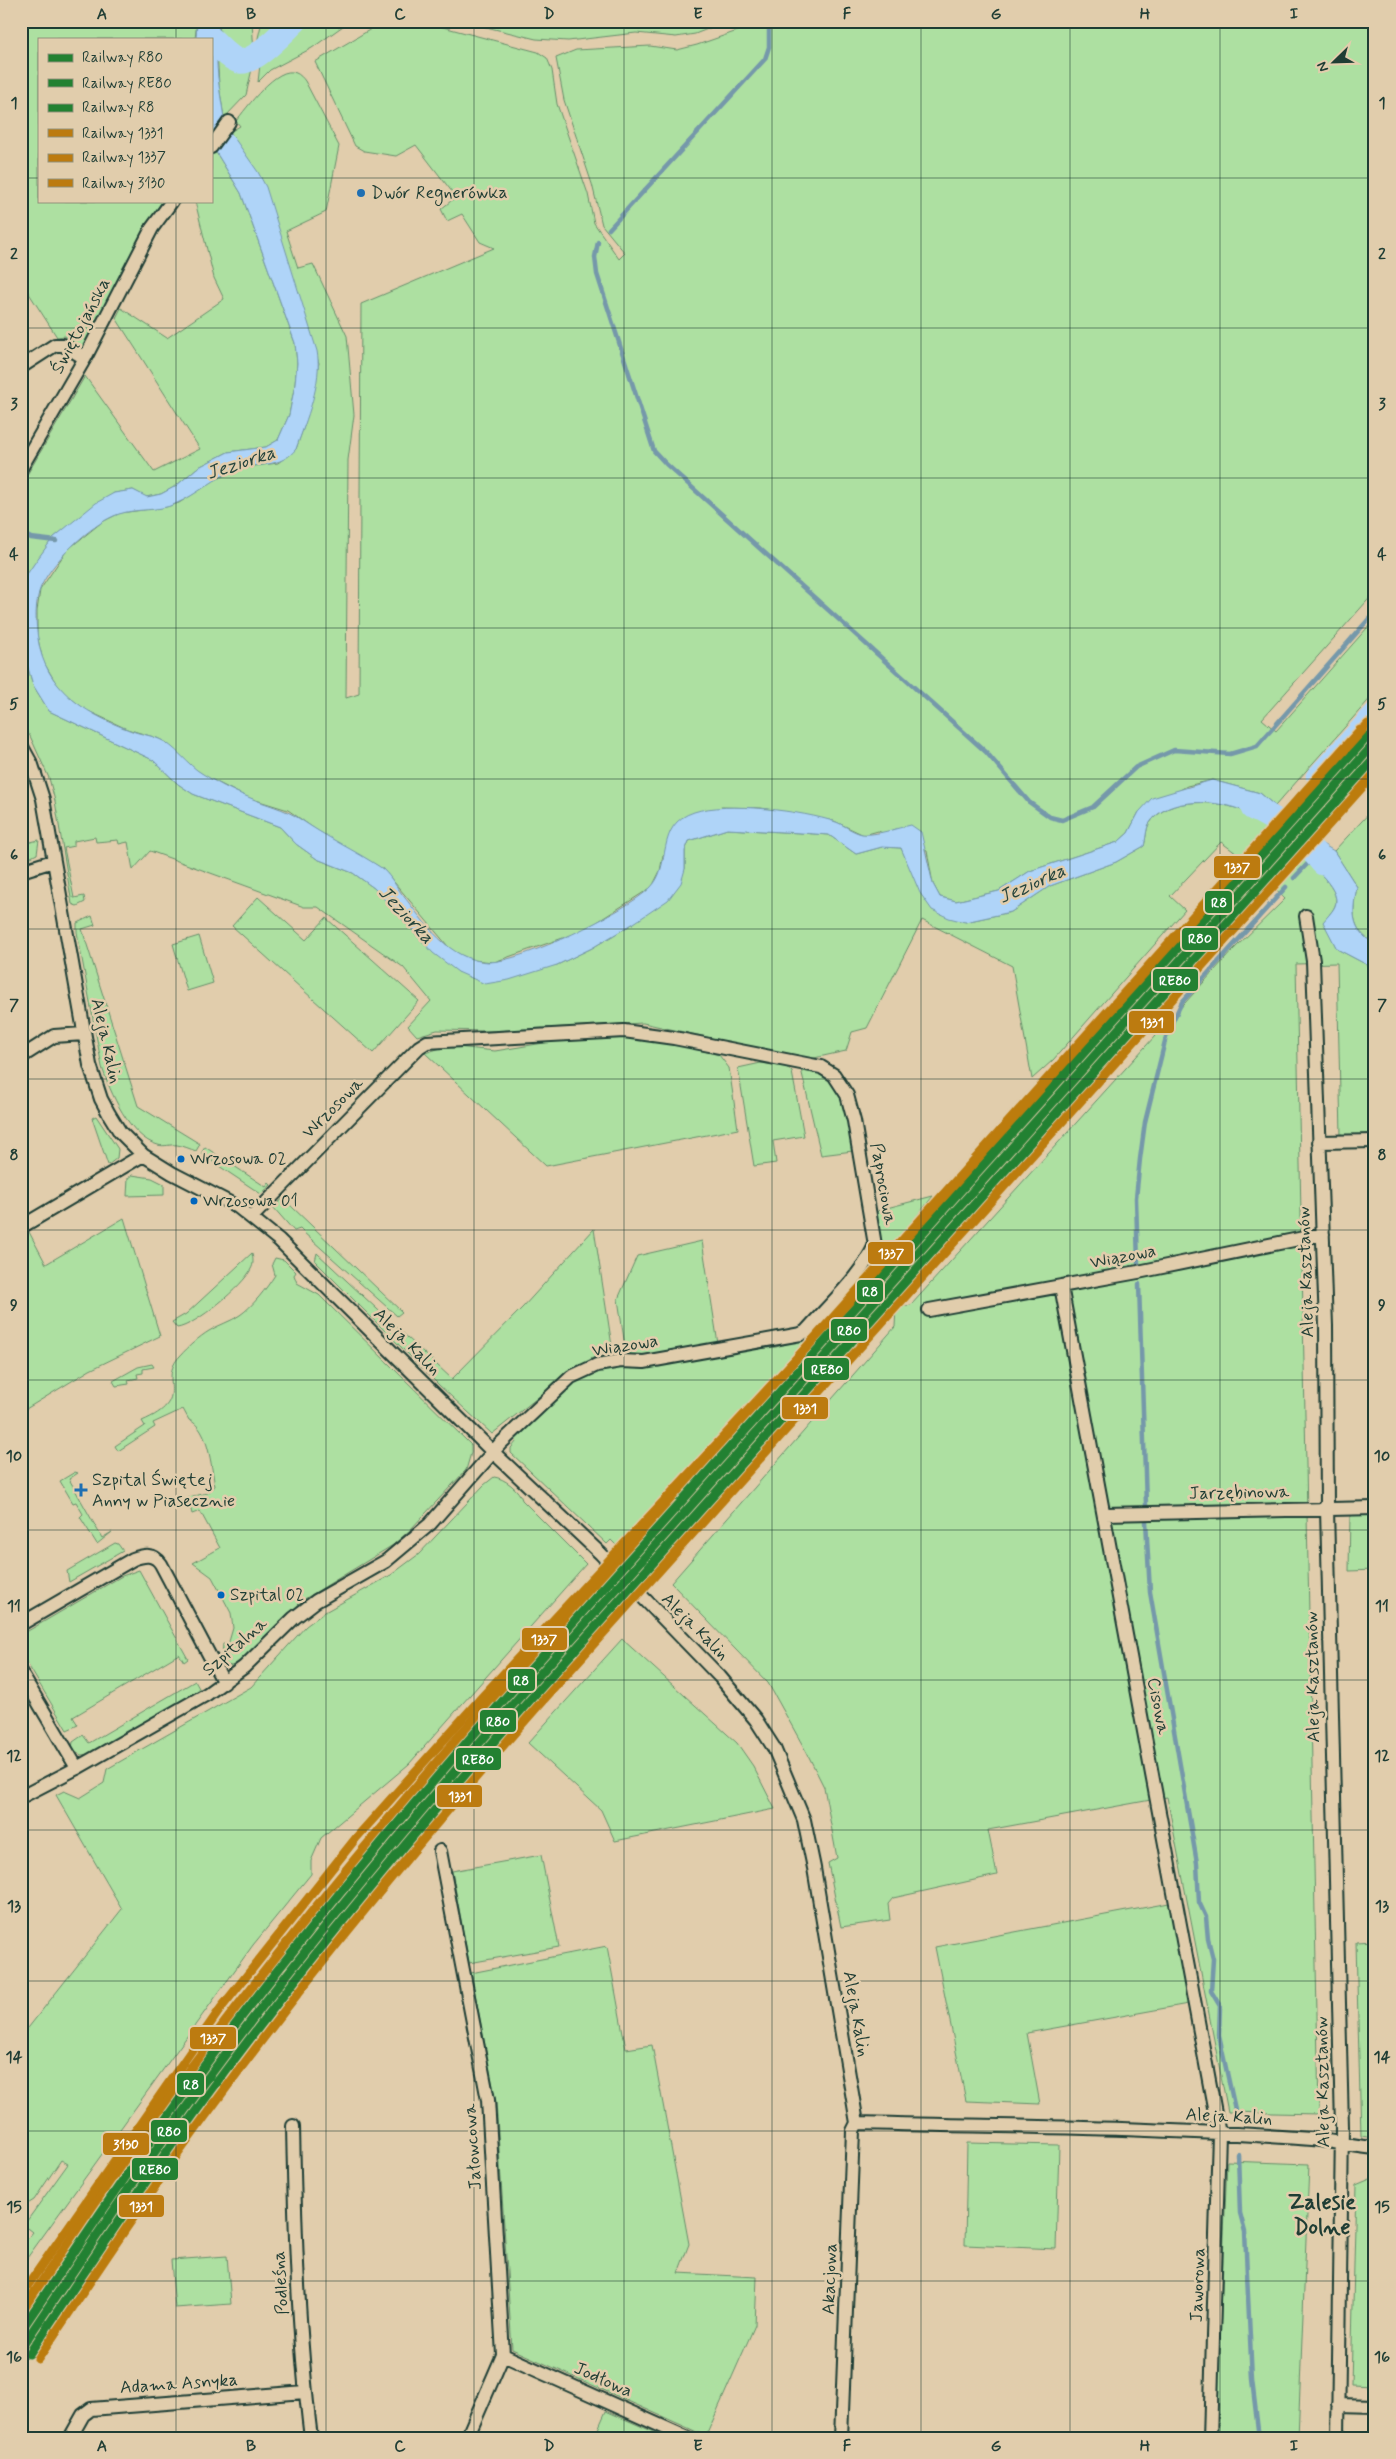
<svg xmlns="http://www.w3.org/2000/svg" width="1396" height="2459" viewBox="0 0 1396 2459" font-family="Mynerve,sans-serif">
<rect width="100%" height="100%" fill="#e1cdac"/>
<filter id="ink" filterUnits="userSpaceOnUse"><feTurbulence type="fractalNoise" baseFrequency=".02" numOctaves="2"/><feDisplacementMap in="SourceGraphic" scale="10" xChannelSelector="R" yChannelSelector="G"/><feConvolveMatrix kernelMatrix="1 2 1 2 8 2 1 2 1" color-interpolation-filters="sRGB"/></filter>
<g filter="url(#ink)">
<path fill="#ade0a1" stroke="#668e6a" d="M21,21h176l-2,18h-156v162h123l-23,39 -57,110 -10,-4 -7,-10 -8,1 -36,-56z
M218,21h34l2,33 -15,2c-13,-7 -19,-20 -21,-35z
M262,21h23l-16,21 -10,8 -1,-12z
M302,21h48l-38,27 -42,22 -12,12 3,-26 19,-14z
M373,21h47l118,31 9,6 5,12 5,34 31,90 6,29 25,36 6,-6 -23,-28 -10,-41 -28,-84 -8,-42 20,-8 74,-4 27,4 20,-5 52,-18 35,-6h591v571l-113,127 14,12 99,-112v74l-100,113 -15,-13 -48,-13 -25,6 -48,26 -11,21 -10,9 -88,29 -31,20 -43,10 -16,-4 -7,-13 -6,-33 -49,-20 -14,4 -30,-14 -73,-13 -40,-1 -58,48 -3,16 -8,16 -69,44 -89,31 -22,-2 -20,-9 -69,-82 -64,-37 -31,-22 -42,-13 -41,-21 -16,-10 -22,-23 -10,-5 -30,-9 -41,-19 -21,-16 -8,-9 -14,-24 -6,-26v-24l3,-21 27,-40 35,-28 18,-9 46,-6 13,-4 36,-23 24,-12 39,-5 18,-14 9,-26 14,-60 -76,-210 -13,-21 10,-6 -4,-5c10,-12 41,-57 60,-48 3,1 7,5 9,8l34,65 -13,66 -40,19 12,37 15,-4 34,72 7,79 -6,45 -2,238 13,-4 2,-390 133,-56 -14,-6 -18,-28 -15,7 -6,-12 15,-12 -40,-52 -20,11 -32,-5 -9,-5 -40,-84 56,-33 -2,-6z
M461,21h267l-33,13 -19,3 -40,-4 -68,8 -32,-2z
M217,51c14,12 19,19 37,9l-8,35 -22,23 -5,-33z
M214,149l27,44 54,150 2,20 -2,21 -6,31 -11,25 -12,7 -38,5 -31,16 -21,18 -15,8 -15,3 -13,-7 -19,3 -61,45 -32,45v-98l64,-109 69,96 46,-23 -84,-131 5,-10 46,30 57,-39 -10,-21 -19,-77h16v-47z
M21,644l12,41 16,26 104,49 25,24 15,10 87,33 16,17 21,15 36,14 21,15 84,84 99,-7 35,-17 42,-25 51,-54v-18l4,-10 38,-12 74,4 28,2 27,19 26,-7 19,1 10,20 54,54 46,-10 39,-26 66,-24 28,-16c2,-7 2,-17 5,-22 19,-29 71,-24 97,-12 10,5 19,14 28,21l-26,29 -27,-20 -51,54 15,14 -132,150 -21,19 -20,-113 -90,-46 -55,108 -15,4 -6,19 -32,7 -17,-1 -154,-34 -155,8 -51,-1 -20,6 -9,-10 23,-25 -28,-34 -85,-60h-14l-154,-56 -17,19 -5,-28 -9,2 -1,-4 -22,2 -1,-5 -21,4v5l-10,2 10,50 10,-2 1,6 -8,4 -5,-2 -17,-103 -6,-23 -19,-42 -9,-13z
M1375,807v137c-25,-14 -23,-33 -18,-57l-23,-36z
M39,840l-2,14 -12,6 -4,-2 1,-14z
M1291,848c12,10 52,40 44,58 -2,5 -8,11 -11,16l13,27 38,20v165l-34,1 -4,-172 -41,1 23,1150 -91,-2 -61,-315 -179,33 9,45 -104,23 -5,6 2,16 -49,7 -13,-64 9,-5 -13,-71 -17,-34 -39,-70 -97,-100 224,-256 1,-19 15,-3 322,-355 52,-51 -20,-22z
M258,897l48,43 20,-22 93,83 -46,52 -141,-127z
M92,916l3,9 -13,4 56,177 62,38 -4,7c-6,-2 -12,-5 -19,-6 -6,-1 -13,2 -19,0 -28,-7 -48,-53 -56,-78l-25,-135v-9z
M199,936l14,47 -26,8 -14,-47z
M635,1037l30,4 54,14 10,13 9,61 -192,37 -121,-113 22,-7 48,5 67,-11z
M761,1063l24,3 7,6 12,64 -31,5 3,22 -22,3 -16,-98z
M801,1069c5,1 12,0 16,1 28,8 32,58 36,81l-32,4z
M96,1116l22,33 -1,9 -9,7 -16,-47z
M205,1147l61,40 3,-4 2,2 -10,9 -60,-40z
M132,1175l20,3 12,6v11l-37,1 1,-18z
M288,1195l2,10 112,107 -5,4 -94,-84 -3,-3 -6,2 -21,-24z
M933,1196l-47,59 -214,237 -54,55 -7,-7 -4,4 -96,-91v-5l6,-7 -3,-3 54,-50 17,-13 20,-6 45,-3 77,-14 49,-5 20,-6 75,-81 4,-46 4,-4z
M124,1218l36,118 -70,34 -69,42v-175l8,-5 17,32z
M594,1229l18,117 -46,29 -74,59 -52,-48 -125,-125 2,-8 135,126 71,-72z
M702,1241l16,103 -79,12 -13,-3 -8,-54 19,-43z
M252,1253c1,6 2,11 -1,16 -7,16 -56,57 -74,59l-5,-6 14,-8z
M275,1258l9,2 12,12 -2,3 3,8 22,12 152,150v8l-5,17 -56,60 -17,15 -90,55 -65,63 -6,3 -7,-1 -3,-8 1,-13 5,1 5,-17 -2,-15 -19,-36 -19,-14 27,-15 -20,-37 -8,3 -4,-17 20,-4 7,-7c-4,-19 -6,-58 -26,-66l-6,-11 -30,14 2,4 -37,24 -3,-5 30,-20 -3,-5c52,-22 14,-40 38,-65 8,-9 19,-19 29,-25 9,-6 21,-9 31,-16 13,-9 26,-26 35,-40l-3,-11z
M152,1364l2,3 -11,2v4l-6,1 1,4 -10,2 1,4 -13,2 -3,-5 25,-14z
M75,1472l3,1 -9,6 33,59 10,-6 -15,12 -17,-27 3,-3 -7,-12 -3,1 -13,-22z
M494,1477c10,1 26,13 28,23l64,64 -177,200 -88,74 -10,23v13l-58,71 -231,320 -1,-18 12,-15 -9,-7 44,-61 -7,-4 -27,40 -13,8v-171l101,-128 -66,-114 8,-4 16,7 24,-15 3,-14 144,-82 55,-61 19,-14 66,-37 28,-21 65,-69z
M1350,1515h25v55l-26,1z
M115,1543l3,1 5,7 -54,31 -2,-11z
M139,1570l49,89 -4,3 -5,-8 -106,63 5,8 -11,5 -46,-77v-18l101,-59z
M622,1639l115,104 16,23 22,43 -160,32 -14,-31 -73,-67z
M195,1681l5,9 -109,64 -10,1 -9,-7 1,-6 10,-7 6,8z
M541,1855l18,92 -90,16 -17,-92z
M1169,1903l19,101 -161,29 13,71 -74,-3 -31,-154z
M1375,1941v197l-14,-2 -5,-194z
M607,1946l19,103 26,-4 37,199 -11,29 79,4 -2,48 -49,111 -194,-87 -16,-247 -25,-129z
M967,2143l92,2 -3,104 -91,-4z
M1227,2161l82,3 -11,274h-82z
M1375,2177v209l-24,-1 5,-200z
M227,2256l4,48 -56,4 -4,-48z
M606,2411l62,27h-74z"/>
<path fill="#afd4f8" stroke="#7598aa" d="M197,21h21c2,12 0,20 -1,31 -1,22 4,45 7,66l-12,16 -1,-95h-15z
M230,132l28,40 8,15 51,164c6,31 -11,69 -21,98 -16,20 -37,13 -59,20 -22,8 -40,26 -62,35 -17,8 -38,4 -56,10 -26,8 -72,51 -80,78 -5,18 -3,39 1,57 11,45 51,67 92,82 8,3 18,4 27,8 16,6 28,26 44,35 14,9 29,17 45,23 18,8 36,11 52,22 26,18 54,31 80,48 9,6 15,18 22,27 23,29 47,67 87,68 33,0 136,-50 161,-74 23,-22 4,-63 44,-76 33,-11 109,-1 142,10 8,3 17,10 26,12 13,2 35,-6 49,-9l10,7 12,52 7,13 16,4 43,-10 31,-20 88,-29 10,-9 11,-21 13,-14 60,-18 48,13 28,24 -14,16c-9,-7 -18,-16 -28,-21 -26,-12 -79,-17 -97,12 -3,5 -3,15 -5,22l-28,16 -66,24 -39,26 -46,10 -16,-4 -17,-8 -12,-17 -19,-45 -19,-1 -26,7 -27,-19 -28,-2 -74,-4 -38,12 -4,10v18l-4,14 -13,17 -34,23 -42,25 -35,17 -48,15 -24,4 -27,-12 -25,-19 -59,-65 -21,-15 -36,-14 -21,-15 -16,-17 -87,-33 -15,-10 -25,-24 -104,-49 -16,-26 -12,-41v-61l15,-22 17,-23 43,-35 18,-10 19,-3 14,7 14,-3 15,-8 21,-18 31,-16 38,-5 12,-7 11,-25 6,-31 2,-21 -2,-20 -54,-150 -27,-44z
M1304,833l30,18 23,36c-5,24 -7,43 18,57v25l-38,-20 -14,-27c4,-5 10,-11 12,-16 8,-18 -32,-48 -44,-58z"/>
<g fill="none" stroke-linecap="round" stroke-linejoin="round">
<path stroke="#7598aa" stroke-width="4.5" d="M609,229l156,-170 4,-12v-20
M598,242l-3,15 2,17 57,177 12,13 320,288 43,50 21,15 12,3 31,-13 43,-40 38,-17 56,4 27,-8 118,-134
M21,533l10,5 25,3
M1294,878l18,-19
M1138,1264l-2,-66 4,-39 5,-37 22,-89 15,-31 104,-115
M1139,1284l7,221
M1146,1521l4,71 47,271 2,39 7,15 2,22 5,20 -2,32 9,15 -1,30 17,78
M1238,2154l2,59 5,19 7,148 7,58"/>
<path stroke="#afd4f8" stroke-width="15" d="M1313,776l62,-68"/>
<path stroke="#afd4f8" stroke-width="25" d="M211,39c7,6 19,20 28,22 14,4 45,-30 56,-40
M1253,808c26,12 52,32 70,55"/>
<g stroke="#1f3d34" stroke-width="16">
<path id="minor" d="M211,147l18,-25
M21,367l34,-22h8l22,13
M21,468l64,-110 67,-130 20,-27
M21,745l11,20 11,34 47,266 11,34 8,15 11,18 23,23 29,18 66,34 41,33 215,213 107,101 119,123 36,43 18,28 30,72 10,48 43,255
M21,871l32,-10
M1306,916l7,45 13,365 1,183 15,618 -4,311
M21,1057l33,-21 30,-2
M1319,1142l56,-1
M21,1227l122,-72
M1061,1286l158,848 -9,304
M929,1310l209,-38 185,-38
M1105,1514l270,-6
M21,1624l112,-65c11,-4 21,-6 28,5l63,119
M21,1673l56,95
M21,1797l56,-29 130,-74 37,-27 50,-49 22,-17 70,-40 44,-37 70,-80 71,-67 26,-12 24,-4 23,1 157,-28 5,-3c22,-25 56,-56 69,-86l-21,-124 -7,-26 -13,-20 -13,-8 -147,-29 -50,-7 -197,11 -8,5 -167,170
M440,1851l48,249 15,255 -36,83
M857,2123c151,4 303,4 454,16 21,2 42,7 64,9
M293,2126c2,104 5,208 18,312
M503,2355l185,83
M1338,2405l37,1
M70,2438l13,-23 8,-6 214,-17
M841,2438l12,-307 4,-8"/>
</g>
<use href="#minor" stroke="#e1cdac" stroke-width="12"/>
<g stroke="#e1cdac" stroke-width="12">
<path id="rail-1" d="M21,2348c62,-92 123,-184 189,-273 98,-132 204,-258 312,-381l853,-951"/>
</g>
<g stroke="#e1cdac" stroke-width="12">
<path id="rail-2" d="M29,2354c62,-92 123,-184 189,-273 97,-131 203,-257 311,-380l846,-943"/>
</g>
<g stroke="#e1cdac" stroke-width="12">
<path id="rail-3" d="M21,2330c60,-88 118,-176 181,-261 98,-132 204,-258 313,-382l853,-951"/>
</g>
<g stroke="#e1cdac" stroke-width="12">
<path id="rail-4" d="M38,2359c61,-91 122,-183 188,-271 97,-132 203,-258 311,-381l838,-934"/>
</g>
<g stroke="#e1cdac" stroke-width="12">
<path id="rail-5" d="M21,2312c57,-84 113,-169 174,-250 98,-132 204,-258 312,-381l853,-951"/>
</g>
<g stroke="#e1cdac" stroke-width="12">
<path id="rail-6" d="M21,2295l200,-287 135,-170 126,-141 376,-405 510,-568"/>
</g>
<use href="#rail-1" stroke="#238132" stroke-width="9"/>
<use href="#rail-2" stroke="#238132" stroke-width="9"/>
<use href="#rail-3" stroke="#238132" stroke-width="9"/>
<use href="#rail-4" stroke="#bc7b10" stroke-width="9"/>
<use href="#rail-5" stroke="#bc7b10" stroke-width="9"/>
<use href="#rail-6" stroke="#bc7b10" stroke-width="9"/>
</g>
</g>
<path fill="none" stroke="#1f3d34" stroke-width="1" stroke-opacity="0.55" d="M176,21v18M326,21v2417M474,21v2417M624,21v2417M772,21v2417M921,21v2417M1070,21v2417M1220,21v2417M21,178h18M211,178h1164M176,201v2237M21,328h1354M21,478h1354M21,628h1354M21,779h1354M21,929h1354M21,1079h1354M21,1230h1354M21,1380h1354M21,1530h1354M21,1680h1354M21,1830h1354M21,1981h1354M21,2131h1354M21,2281h1354"/>
<g fill="#1f6fb2" stroke="#e1cdac" stroke-width="2">
<circle cx="361" cy="193" r="5"/>
<path d="M78.5 1482.5h5v5h5v5h-5v5h-5v-5h-5v-5h5z"/>
</g>
<g fill="#0065bd" stroke="#e1cdac" stroke-width="2">
<circle cx="181" cy="1159" r="4.5"/>
<circle cx="194" cy="1201" r="4.5"/>
<circle cx="221" cy="1595" r="4.5"/>
</g>
<g text-anchor="middle" dominant-baseline="central" stroke-width="5" stroke-linejoin="round" paint-order="stroke">
<g font-size="17" fill="#1f3d34" stroke="#e1cdac" text-anchor="start">
<text x="190" y="1159">Wrzosowa 02</text>
<text x="203" y="1201">Wrzosowa 01</text>
<text x="230" y="1595">Szpital 02</text>
</g>
<g font-size="18" fill="#1f3d34" stroke="#e1cdac" text-anchor="start">
<text x="371" y="193">Dwór Regnerówka</text>
<text x="92" y="1480">Szpital Świętej<tspan x="92" dy="21">Anny w Piasecznie</tspan></text>
</g>
<g font-size="18" fill="#1f3d34" stroke="#e1cdac">
<text transform="translate(81 326) rotate(-62)">Świętojańska</text>
<text transform="translate(106 1041) rotate(77)">Aleja Kalin</text>
<text transform="translate(333 1108) rotate(-45)">Wrzosowa</text>
<text transform="translate(883 1184) rotate(80)">Paprociowa</text>
<text transform="translate(1123 1257) rotate(-11)">Wiązowa</text>
<text transform="translate(1306 1272) rotate(-92)">Aleja Kasztanów</text>
<text transform="translate(407 1342) rotate(45)">Aleja Kalin</text>
<text transform="translate(625 1346) rotate(-9)">Wiązowa</text>
<text transform="translate(1239 1493) rotate(-1)">Jarzębinowa</text>
<text transform="translate(695 1627) rotate(45)">Aleja Kalin</text>
<text transform="translate(235 1647) rotate(-41)">Szpitalna</text>
<text transform="translate(1313 1677) rotate(-91)">Aleja Kasztanów</text>
<text transform="translate(1158 1706) rotate(79)">Cisowa</text>
<text transform="translate(856 2014) rotate(80)">Aleja Kalin</text>
<text transform="translate(1323 2082) rotate(-91)">Aleja Kasztanów</text>
<text transform="translate(1229 2117) rotate(3)">Aleja Kalin</text>
<text transform="translate(473 2147) rotate(-94)">Jałowcowa</text>
<text transform="translate(830 2279) rotate(-88)">Akacjowa</text>
<text transform="translate(281 2283) rotate(-94)">Podleśna</text>
<text transform="translate(1198 2285) rotate(-88)">Jaworowa</text>
<text transform="translate(603 2380) rotate(24)">Jodłowa</text>
<text transform="translate(179 2384) rotate(-4)">Adama Asnyka</text>
</g>
<g font-size="19" font-style="italic" fill="#26453e" stroke="#e1cdac">
<text transform="translate(241 463) rotate(-18)">Jeziorka</text>
<text transform="translate(1032 884) rotate(-24)">Jeziorka</text>
<text transform="translate(406 915) rotate(47)">Jeziorka</text>
</g>
<g font-size="22" font-weight="bold" fill="#1f3d34" stroke="#e1cdac">
<text x="1322" y="2203">Zalesie<tspan x="1322" dy="25">Dolne</tspan></text>
</g>
</g>
<g stroke="#e1cdac" stroke-width="2">
<rect x="1213" y="855" width="48" height="24" rx="5" fill="#bc7b10"/>
<rect x="1204" y="890" width="29" height="24" rx="5" fill="#238132"/>
<rect x="1181" y="927" width="38" height="24" rx="5" fill="#238132"/>
<rect x="1152" y="968" width="47" height="24" rx="5" fill="#238132"/>
<rect x="1128" y="1010" width="47" height="24" rx="5" fill="#bc7b10"/>
<rect x="867" y="1241" width="47" height="24" rx="5" fill="#bc7b10"/>
<rect x="856" y="1279" width="28" height="24" rx="5" fill="#238132"/>
<rect x="830" y="1318" width="38" height="24" rx="5" fill="#238132"/>
<rect x="803" y="1357" width="47" height="24" rx="5" fill="#238132"/>
<rect x="781" y="1396" width="48" height="24" rx="5" fill="#bc7b10"/>
<rect x="521" y="1627" width="47" height="24" rx="5" fill="#bc7b10"/>
<rect x="507" y="1668" width="29" height="24" rx="5" fill="#238132"/>
<rect x="479" y="1709" width="38" height="24" rx="5" fill="#238132"/>
<rect x="455" y="1747" width="47" height="24" rx="5" fill="#238132"/>
<rect x="436" y="1784" width="47" height="24" rx="5" fill="#bc7b10"/>
<rect x="189" y="2026" width="48" height="24" rx="5" fill="#bc7b10"/>
<rect x="176" y="2072" width="29" height="24" rx="5" fill="#238132"/>
<rect x="150" y="2119" width="38" height="24" rx="5" fill="#238132"/>
<rect x="102" y="2132" width="48" height="24" rx="5" fill="#bc7b10"/>
<rect x="131" y="2157" width="48" height="24" rx="5" fill="#238132"/>
<rect x="118" y="2194" width="47" height="24" rx="5" fill="#bc7b10"/>
</g>
<g font-size="14" text-anchor="middle" font-weight="bold" fill="#fff">
<text x="1237" y="872">1337</text>
<text x="1219" y="907">R8</text>
<text x="1200" y="943">R80</text>
<text x="1175" y="985">RE80</text>
<text x="1152" y="1027">1331</text>
<text x="891" y="1258">1337</text>
<text x="870" y="1296">R8</text>
<text x="849" y="1335">R80</text>
<text x="827" y="1374">RE80</text>
<text x="805" y="1413">1331</text>
<text x="544" y="1644">1337</text>
<text x="521" y="1685">R8</text>
<text x="498" y="1726">R80</text>
<text x="478" y="1764">RE80</text>
<text x="460" y="1801">1331</text>
<text x="213" y="2043">1337</text>
<text x="191" y="2089">R8</text>
<text x="169" y="2136">R80</text>
<text x="126" y="2149">3130</text>
<text x="155" y="2174">RE80</text>
<text x="141" y="2211">1331</text>
</g>
<rect width="1396" height="2459" fill="none" stroke="#e1cdac" stroke-width="55"/>
<rect x="38" y="38" width="175" height="165" fill="#e1cdac" stroke="#93937c"/>
<rect x="48" y="54" width="25" height="8" fill="#238132" stroke="#93937c"/>
<text x="82" y="62" font-size="15" fill="#1f3d34">Railway R80</text>
<rect x="48" y="79" width="25" height="8" fill="#238132" stroke="#93937c"/>
<text x="82" y="88" font-size="15" fill="#1f3d34">Railway RE80</text>
<rect x="48" y="104" width="25" height="8" fill="#238132" stroke="#93937c"/>
<text x="82" y="112" font-size="15" fill="#1f3d34">Railway R8</text>
<rect x="48" y="129" width="25" height="8" fill="#bc7b10" stroke="#93937c"/>
<text x="82" y="138" font-size="15" fill="#1f3d34">Railway 1331</text>
<rect x="48" y="154" width="25" height="8" fill="#bc7b10" stroke="#93937c"/>
<text x="82" y="162" font-size="15" fill="#1f3d34">Railway 1337</text>
<rect x="48" y="179" width="25" height="8" fill="#bc7b10" stroke="#93937c"/>
<text x="82" y="188" font-size="15" fill="#1f3d34">Railway 3130</text>
<g transform="translate(1334 62) rotate(247)" stroke="#e1cdac" stroke-width="4" paint-order="stroke">
<path d="M0-4L9 19L0 12L-9 19Z" fill="#1f3d34"/>
<text y="-8" font-size="14" font-weight="bold" text-anchor="middle" fill="#1f3d34">N</text>
</g>
<rect x="28" y="28" width="1340" height="2404" fill="none" stroke="#1f3d34" stroke-width="2"/>
<g font-size="16" text-anchor="middle" font-weight="bold" fill="#1f3d34">
<text x="102" y="19">A</text>
<text x="251" y="19">B</text>
<text x="400" y="19">C</text>
<text x="549" y="19">D</text>
<text x="698" y="19">E</text>
<text x="847" y="19">F</text>
<text x="996" y="19">G</text>
<text x="1145" y="19">H</text>
<text x="1294" y="19">I</text>
<text x="14" y="108">1</text>
<text x="1382" y="108">1</text>
<text x="14" y="259">2</text>
<text x="1382" y="259">2</text>
<text x="14" y="409">3</text>
<text x="1382" y="409">3</text>
<text x="14" y="559">4</text>
<text x="1382" y="559">4</text>
<text x="14" y="709">5</text>
<text x="1382" y="709">5</text>
<text x="14" y="860">6</text>
<text x="1382" y="860">6</text>
<text x="14" y="1010">7</text>
<text x="1382" y="1010">7</text>
<text x="14" y="1160">8</text>
<text x="1382" y="1160">8</text>
<text x="14" y="1310">9</text>
<text x="1382" y="1310">9</text>
<text x="14" y="1461">10</text>
<text x="1382" y="1461">10</text>
<text x="14" y="1611">11</text>
<text x="1382" y="1611">11</text>
<text x="14" y="1761">12</text>
<text x="1382" y="1761">12</text>
<text x="14" y="1911">13</text>
<text x="1382" y="1911">13</text>
<text x="14" y="2062">14</text>
<text x="1382" y="2062">14</text>
<text x="14" y="2212">15</text>
<text x="1382" y="2212">15</text>
<text x="14" y="2362">16</text>
<text x="1382" y="2362">16</text>
<text x="102" y="2451">A</text>
<text x="251" y="2451">B</text>
<text x="400" y="2451">C</text>
<text x="549" y="2451">D</text>
<text x="698" y="2451">E</text>
<text x="847" y="2451">F</text>
<text x="996" y="2451">G</text>
<text x="1145" y="2451">H</text>
<text x="1294" y="2451">I</text>
</g>
</svg>
